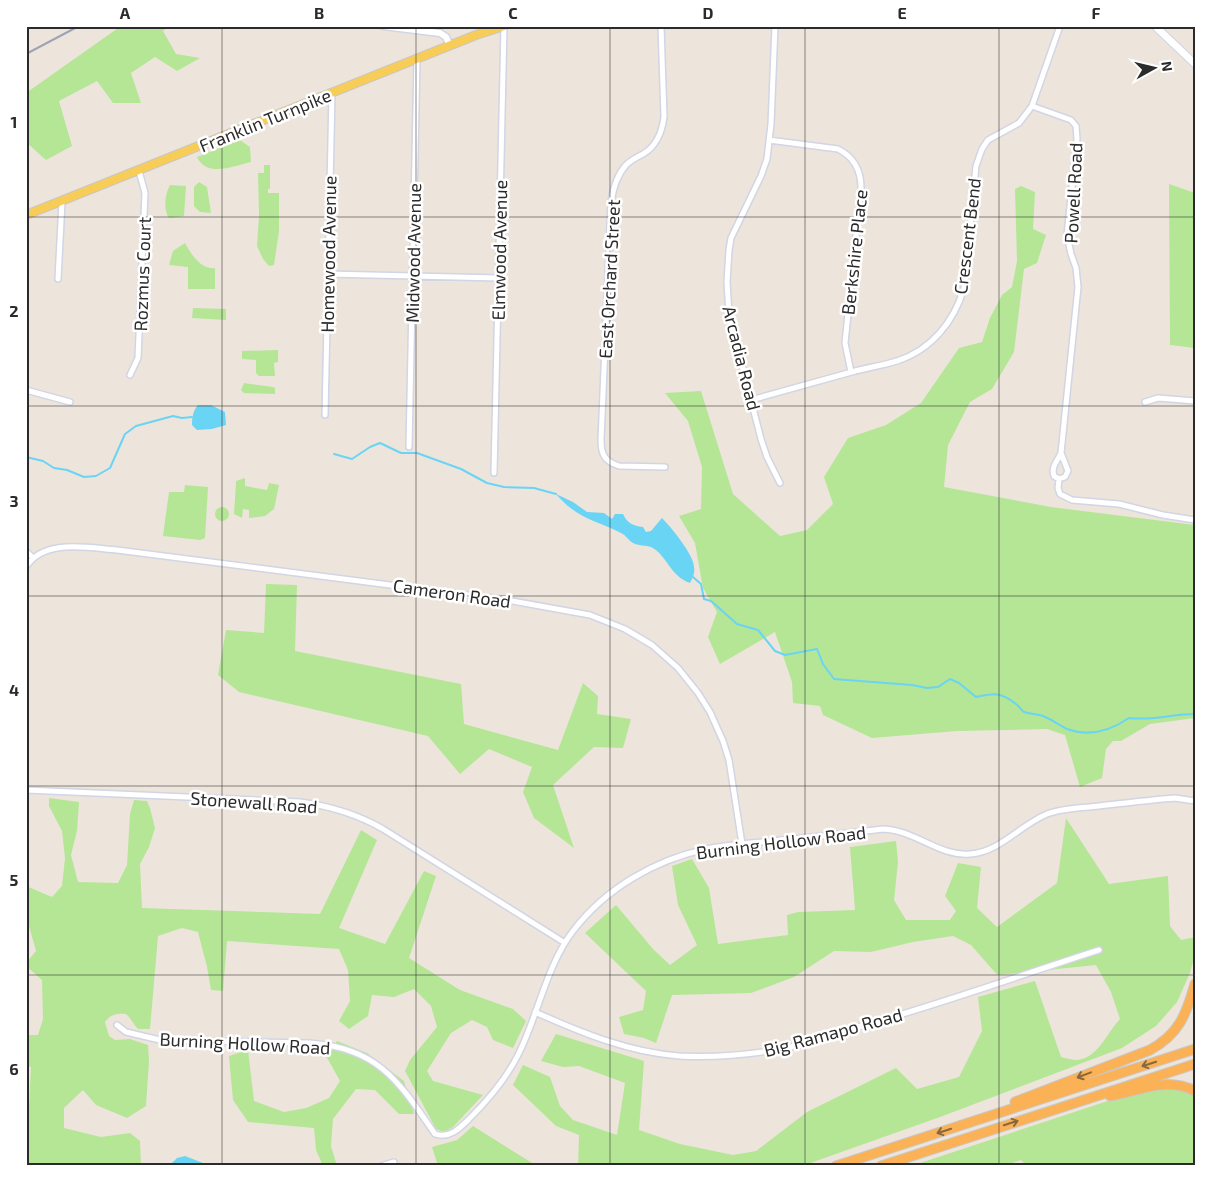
<svg xmlns="http://www.w3.org/2000/svg" width="1221" height="1192" viewBox="0 0 1221 1192" font-family="'Exo 2',sans-serif">
<rect width="100%" height="100%" fill="#ede5dc"/>
<path fill="#b4e696" d="M121,26h48l-6,5 13,23 24,4 -23,13 -22,-14 -24,16 10,30h-28l-16,-22 -38,20 13,45 -26,14 -20,-18v-49z
M240,140l10,7 1,15c-18,4 -44,16 -54,-5z
M264,165h6v24h-2v4h11v38l-5,34 -5,1 -6,-7 -6,-13 2,-30 -1,-43h6z
M199,182l8,5 4,26 -11,-1 -6,-6v-19z
M1169,184l26,9v155l-25,-3z
M170,185l16,1 -2,30 -15,2c-6,-8 -4,-24 1,-33z
M1021,186l14,6 -2,37 13,6 -9,28 -13,6 -10,83 -22,37 -22,13 -22,43 -4,42 107,20 144,18v193l-45,6 -29,17h-8l-7,8 -4,29 -22,9 -15,-52 -18,-6 -90,2 -85,7 -49,-23 -3,-9 -27,-3 -1,-21 -17,-50 -55,32 -12,-27 9,-25 -14,-24 -8,-45 -16,-27 22,-7 1,-42 -14,-46 -23,-28 36,-2 32,103 47,42 27,-6 26,-26 -9,-27 24,-39 38,-13 35,-22 38,-55 23,-6 8,-24 12,-23 10,-8 5,-26 -2,-72z
M185,243c6,11 16,27 30,25v21h-27v-22l-19,-2 4,-14z
M193,308l33,1v11l-34,-2z
M278,350v12l-4,1 1,13h-16l-3,-3v-13l-14,-1v-8z
M244,383l29,4 2,1v6l-31,-1 -3,-3z
M245,478v8l22,4 2,-7 10,2 -5,24 -9,7 -16,2v-8l-6,-1 -1,9 -8,-4 2,-31v-2z
M185,485l23,2 -3,51 -5,2 -37,-4 6,-44h15z
M215 514a7 7 0 1 1 14 0a7 7 0 1 1-14 0Z
M266,584l31,1 -2,66 166,33 3,40 94,26 25,-67 15,13 -1,18 34,5 -8,29 -29,-1 -41,38 21,63 -40,-30 -11,-26 9,-25 -43,-18 -29,25 -32,-38 -189,-44 -21,-17 8,-45 38,3z
M49,798l30,4 -2,29 -6,24 7,27 40,1 9,-18 3,-51 4,-14 13,1 3,7 5,20 -6,19 -9,17 2,44 178,6 41,-84 16,10 -38,88 46,16 39,-73 12,5 -27,82 51,32 53,19 13,12 -13,27 -20,-8 -6,-13 -15,-7 -21,13 -24,38 6,10 50,14 -30,32 -9,5 -8,-3 -31,-58 5,-11 27,-33 -6,-21 -17,-17 -20,8 -22,-2 -4,21 -19,13 -10,-8 11,-20 -2,-31 -9,-21 -112,-8 -4,50 -12,-1 -4,-23 -9,-35 -16,-4 -24,8 -8,93h-12c-5,-5 -7,-11 -12,-15 -10,-1 -15,0 -21,8l4,14 6,4 15,-1 18,6 1,16 -3,45 -19,12 -31,-13 -13,-15 -19,18v20l37,9 29,-4 10,8 1,25h-115v-28l3,-1v-18h-3v-12h3l2,-40 -5,-2v-30h12l5,-16 -1,-39 -16,-14v-3l10,-12 -7,-25 -3,-3v-37l26,11 10,-11 3,-28 -3,-27 -13,-25z
M1066,818l43,66 59,-8 2,50 11,14 14,-3v17l-5,19 -13,29 -21,24 -34,22 -182,69 -138,49h-224l1,-31 -23,-9 -43,-41 10,-20 27,12 10,29 13,14 44,15 8,-52 -46,-17 -16,1 -22,-6 15,-27 88,27 -5,69 41,14 53,11 23,-4 51,-39 89,-44 21,21 42,-12 23,-46 -4,-34 57,-16 26,76c5,1 11,3 16,3 21,-2 30,-27 43,-41l-9,-27 -15,-27 -98,10 -6,-6 -21,-24 -18,-9 -40,6 -42,10 -37,-1 -40,26 -43,16 -79,2 -16,48 -12,-5 -20,-4 -5,-17 24,-7 3,-19 -61,-58 31,-28 37,44 17,16 27,-20 -19,-40 -6,-39 20,-7 17,29 9,56 70,-9 -1,-20 11,-3 57,-2 -5,-63 46,-6 2,21 -4,38 12,20h44l6,-9 -11,-15 13,-33 23,4 -4,41 20,19 60,-44z
M337,1041l30,12 37,28 10,33h-15l-24,-24 -19,-1 -23,30 -2,27 6,20h-14l-7,-16 -2,-22 -66,-6 -15,-22 -4,-44 19,-6 6,51 30,11 22,-4 23,-10 11,-17 -15,-27z
M1186,1085l9,6v75h-168l-6,-6 -18,6h-92l227,-75z
M473,1126l64,40h-99l-6,-19 25,-7z"/>
<path fill="#6ad4f4" d="M198,405h13l14,7 1,13 -14,4 -15,1 -5,-5c0,-8 1,-14 6,-20z
M556,494l17,8 14,10 17,1 8,6 3,-5h8c4,9 10,12 20,13l3,5 5,-1 11,-13c9,9 32,37 32,49 1,6 -1,11 -4,16 -20,-7 -24,-29 -39,-36 -5,-2 -13,-1 -18,-4 -5,-3 -7,-8 -12,-10 -26,-13 -45,-15 -65,-39z
M185,1156l18,7 3,3h-37l8,-8z"/>
<g fill="none" stroke-linecap="round" stroke-linejoin="round">
<path stroke="#6ad4f4" stroke-width="2" d="M334,454l18,5 18,-12 10,-4 21,10h16l44,16 26,14 17,4 30,1 22,6
M26,457l17,4 11,7 13,2 17,7 12,-1 14,-8 15,-34 11,-8 37,-10 9,2 10,-1
M693,577l8,7 3,15 7,2 26,23 21,6 17,21 10,4 32,-6 6,15 11,15 78,6 15,3 11,-1 12,-8 9,4 17,14c18,-4 25,-5 40,7 3,2 5,6 8,8 6,2 13,2 19,4 8,3 16,9 24,13 22,8 43,2 62,-11 22,3 43,-4 66,-4"/>
<g stroke="#d1d5e4" stroke-width="8">
<path id="minor" d="M661,26l3,91c-2,15 -7,29 -21,37 -6,3 -12,6 -17,11 -9,10 -13,24 -15,37l-10,238c0,14 3,21 18,26l46,1
M775,26l-4,98 -4,35 -6,17 -30,62 -2,12 -2,32 2,33 32,124 6,18 13,26
M1032,106l39,14 5,6 1,13 -10,96 4,19 5,14 2,19 -17,166c-4,9 -10,13 -7,23l5,3 6,-2 3,-6 -7,-18
M769,140l69,9c16,8 23,21 23,39l-16,155 6,29
M328,274l171,4
M58,279l4,-77
M130,375l8,-17 7,-165 -6,-22
M26,390l44,12
M751,400c33,-9 65,-18 97,-27 16,-5 33,-7 49,-12 34,-11 57,-39 67,-73l12,-122 6,-17 6,-9 31,-17 13,-17 28,-80
M1145,402l13,-4 37,3
M325,415l7,-322
M409,447l8,-388
M494,473l10,-447
M1059,479l-1,9 2,6 12,6 47,4 44,11 32,5
M26,551l7,7
M26,567c18,-29 63,-19 91,-17l390,50 83,15 35,14 27,16 26,23 20,25 12,19 13,29 6,19 13,84
M26,790l274,12c30,4 57,12 83,27l182,114
M535,1012c47,21 93,40 144,44 41,2 81,-2 121,-11 22,-6 43,-14 65,-20 79,-22 156,-50 234,-75
M117,1025l9,7 34,8 150,3c69,5 89,39 125,91 15,5 25,-6 35,-16 19,-19 36,-39 48,-63 20,-39 28,-89 55,-124 33,-43 82,-71 133,-82 25,-5 50,-6 75,-9 34,-3 68,-7 102,-11 32,1 57,28 87,25 30,-2 50,-29 77,-40 16,-6 35,-6 52,-8 26,-3 51,-6 76,-8l20,3
M381,1166l13,-4"/>
</g>
<g stroke="#d1d5e4" stroke-width="9">
<path id="tertiary" d="M383,26l57,7 6,4 4,9"/>
</g>
<g stroke="#d1d5e4" stroke-width="9">
<path id="secondary" d="M1155,26l40,38"/>
</g>
<g stroke="#c8c8c8" stroke-width="10">
<path id="primary" d="M26,215l450,-180 28,-9"/>
</g>
<g stroke="#c8c8c8" stroke-width="11">
<path id="trunk" d="M1110,1096c29,-5 56,-20 85,-5
M1015,1102l135,-52c29,-16 36,-35 45,-66
M836,1166l359,-117
M881,1166l314,-102"/>
</g>
<use href="#minor" stroke="#fff" stroke-width="5"/>
<use href="#tertiary" stroke="#fff" stroke-width="6"/>
<use href="#secondary" stroke="#fff" stroke-width="7"/>
<use href="#primary" stroke="#f7cc57" stroke-width="8"/>
<use href="#trunk" stroke="#fbb256" stroke-width="9"/>
<path stroke="#9ea3b6" stroke-width="2" d="M26,54l53,-28"/>
</g>
<defs><path id="oneway-shaft" d="M-6 0H5M1.5-3L5.5 0L1.5 3" fill="none" stroke-width="1.6" stroke-linecap="round" stroke-linejoin="round" transform="scale(1.25)"/></defs>
<g stroke="#89683e">
<use href="#oneway-shaft" transform="translate(1149 1064) rotate(162)"/>
<use href="#oneway-shaft" transform="translate(1084 1075) rotate(159)"/>
<use href="#oneway-shaft" transform="translate(1011 1123) rotate(-18)"/>
<use href="#oneway-shaft" transform="translate(944 1131) rotate(162)"/>
</g>
<path fill="none" stroke="#2b2b2b" stroke-width="1" stroke-opacity="0.55" d="M222,26v1140M416,26v1140M610,26v1140M805,26v1140M999,26v1140M26,217h1169M26,406h1169M26,596h1169M26,786h1169M26,975h1169"/>
<g text-anchor="middle" dominant-baseline="central" stroke-width="5" stroke-linejoin="round" paint-order="stroke">
<g font-size="18" fill="#2b2b2b" stroke="#fff">
<text transform="translate(265 120) rotate(-22)">Franklin Turnpike</text>
<text transform="translate(1073 193) rotate(-87)">Powell Road</text>
<text transform="translate(967 236) rotate(-83)">Crescent Bend</text>
<text transform="translate(499 250) rotate(-89)">Elmwood Avenue</text>
<text transform="translate(854 252) rotate(-84)">Berkshire Place</text>
<text transform="translate(413 253) rotate(-89)">Midwood Avenue</text>
<text transform="translate(328 254) rotate(-89)">Homewood Avenue</text>
<text transform="translate(142 274) rotate(-88)">Rozmus Court</text>
<text transform="translate(609 279) rotate(-87)">East Orchard Street</text>
<text transform="translate(742 358) rotate(76)">Arcadia Road</text>
<text transform="translate(452 593) rotate(8)">Cameron Road</text>
<text transform="translate(254 802) rotate(4)">Stonewall Road</text>
<text transform="translate(781 842) rotate(-7)">Burning Hollow Road</text>
<text transform="translate(833 1032) rotate(-15)">Big Ramapo Road</text>
<text transform="translate(245 1043) rotate(3)">Burning Hollow Road</text>
</g>
</g>
<rect width="1221" height="1192" fill="none" stroke="#ffffff" stroke-width="55"/>
<g transform="translate(1154 68) rotate(82)" stroke="#ffffff" stroke-width="4" paint-order="stroke">
<path d="M0-4L9 19L0 12L-9 19Z" fill="#2b2b2b"/>
<text y="-8" font-size="14" font-weight="bold" text-anchor="middle" fill="#2b2b2b">N</text>
</g>
<rect x="28" y="28" width="1166" height="1136" fill="none" stroke="#2b2b2b" stroke-width="2"/>
<g font-size="16" text-anchor="middle" font-weight="bold" fill="#2b2b2b">
<text x="125" y="19">A</text>
<text x="319" y="19">B</text>
<text x="513" y="19">C</text>
<text x="708" y="19">D</text>
<text x="902" y="19">E</text>
<text x="1096" y="19">F</text>
<text x="14" y="128">1</text>
<text x="14" y="317">2</text>
<text x="14" y="507">3</text>
<text x="14" y="696">4</text>
<text x="14" y="886">5</text>
<text x="14" y="1075">6</text>
</g>
</svg>
